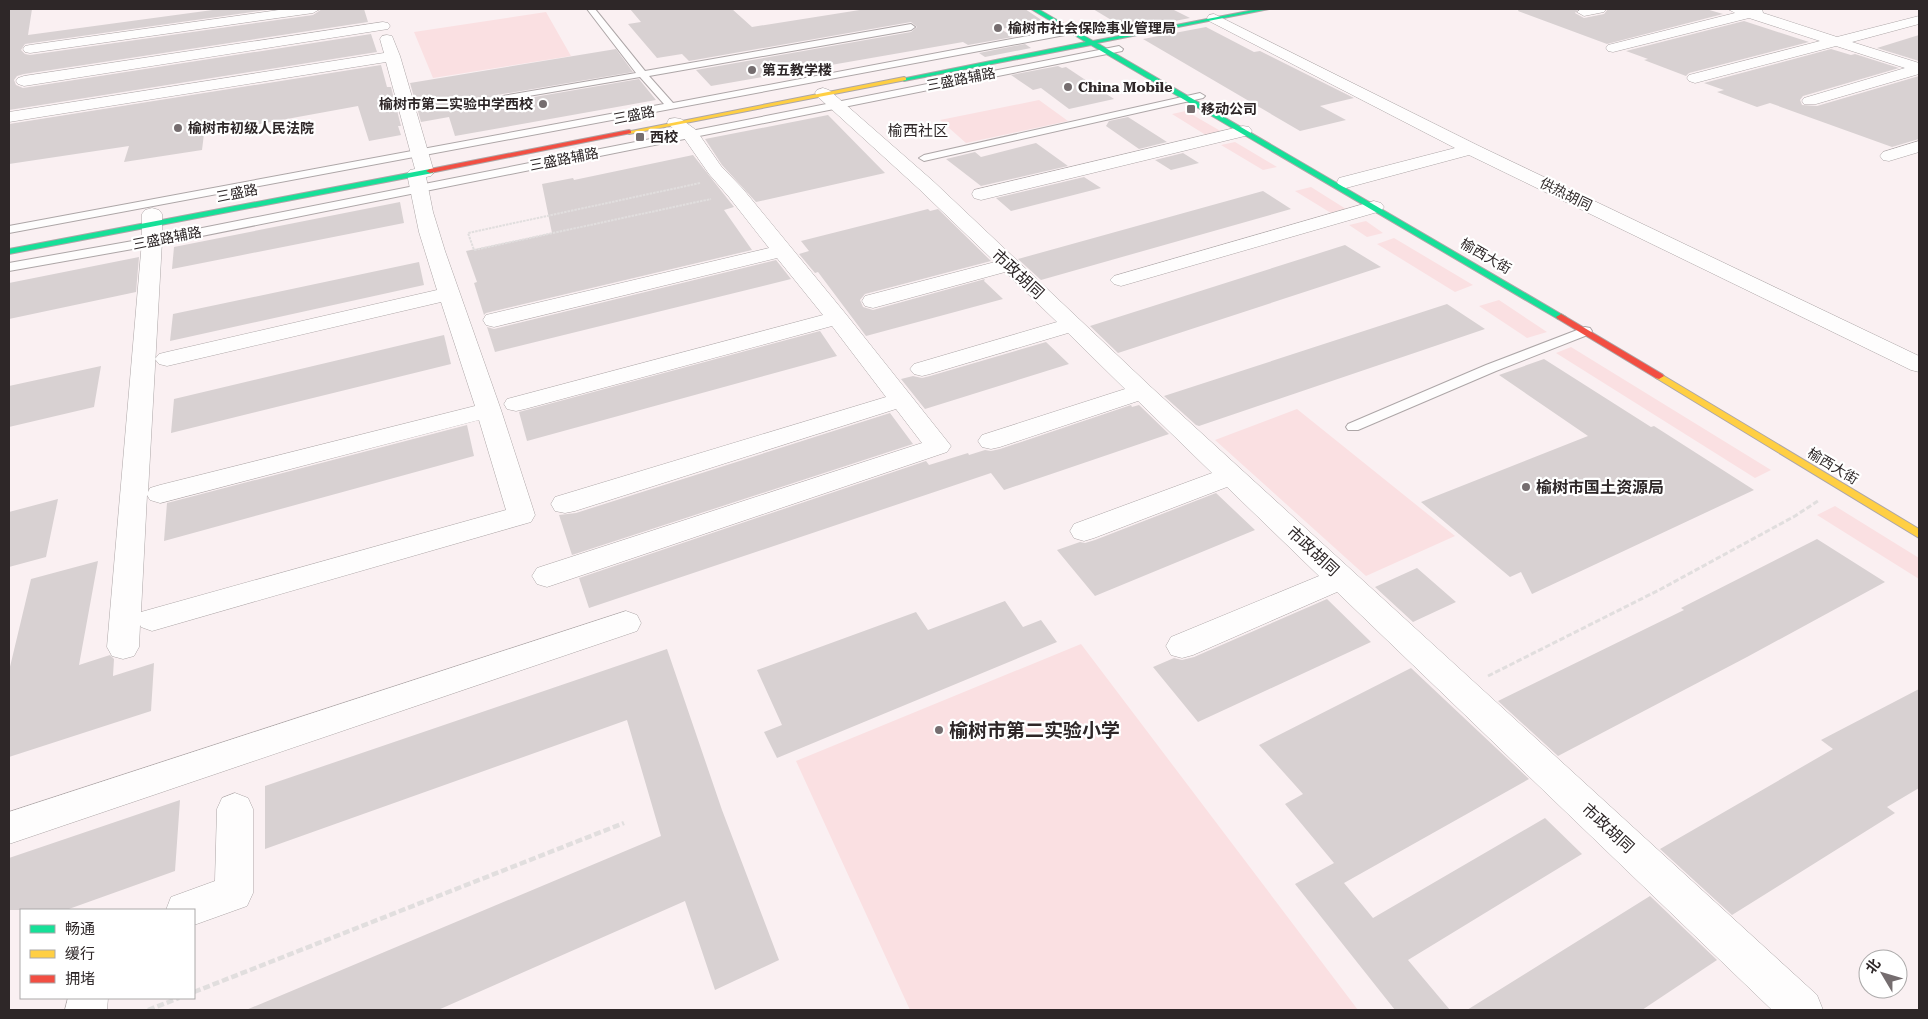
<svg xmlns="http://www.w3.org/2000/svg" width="1928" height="1019" viewBox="0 0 1928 1019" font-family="'Roboto Serif','Noto Sans SC',serif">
<rect width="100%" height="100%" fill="#faf0f2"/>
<path fill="#fae0e2" d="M546,12l25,44 -138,22 -19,-46z
M1039,100l29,21 -102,22 -26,-23z
M1186,111l38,22 -15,4 -37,-23z
M1235,142l42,25 -14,3 -42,-25z
M1311,187l35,22 -15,4 -36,-22z
M1366,221l17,12 -16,4 -18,-12z
M1394,238l79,47 -18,7 -78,-48z
M1499,300l48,32 -20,6 -48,-32z
M1571,347l200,123 -16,8 -199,-125z
M1297,409l158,127 -89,40 -151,-136z
M1835,506l84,52v21l-102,-64z
M1081,644l277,366h-448l-114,-249z"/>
<path fill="#d8d1d2" d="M9,9h23l-4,26 192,-26h54l-249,35 -4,6 4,4 5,1 283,-40 9,-6h42l4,13 -344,52 -7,2 -3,4 2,5 7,3 348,-54 6,18 -368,58z
M630,9h102l20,18 114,-18h159l18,12 -42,8 12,8 -45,8 -5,-3 -252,44 -15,-16 215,-38 6,-5 -6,-5 -222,39 -7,-7 -25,4 -29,-34 13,-2z
M1093,9h79l18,9 -62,12z
M1519,9h59l-3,4 9,5 20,-4 4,-5h98l17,5 -116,30 -89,-33z
M1744,21l65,21 -120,31 -3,3 -42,-16 4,-1 -22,-8z
M1206,27l48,25 6,-1 94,47 -34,8 26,14 -46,11 -157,-92z
M1919,35v26l-42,-13z
M1025,44l6,4 -46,9 -6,-4z
M616,49l17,23 -136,23 -5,2v5l2,2 145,-25 17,21 -201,36 -6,-19 -28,5 -11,-39z
M1831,49l20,6 4,-1 44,14 -96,28 -3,4 2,5 15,1 102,-30v63l-27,8 -122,-44 -13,4 -40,-15 7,-2 -20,-7z
M381,65l6,22h4l10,39h-3l3,9 -32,6 -11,-35 -154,28 -2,16 -78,12 5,-16 -120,18v-40z
M1058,66l4,2 4,-1 48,32 -45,10 -28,-21 -8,2 -22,-15z
M828,115l57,58 -129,29 -34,-37 -17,-26z
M1128,117l39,25 -28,7 -33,-23 3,-5z
M1036,143l32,23 -87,20 -35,-27 29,-7 6,5z
M1183,153l16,10 -28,7 -16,-10z
M693,155l41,52 -10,3 28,40 -266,63 -2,2 -10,-32 3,-1 -11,-31 86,-18 -10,-49 31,-6 1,2z
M1084,177l17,11 -90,23 -15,-13z
M1263,191l28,18 -250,71 -23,-21z
M400,202l4,21 -232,46 2,-22z
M928,209l2,2 8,-2 53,52 -126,33 -5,6 3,7 10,3 112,-31 -1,2 19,18 -137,37 -48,-64 -3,1 -16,-19 10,-3 -8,-10z
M1345,245l36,22 -263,86 -28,-27z
M139,257l-3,35 -127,27v-36z
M776,260l15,19 -296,73 -8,-25 7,2z
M419,262l5,23 -254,56 3,-27z
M1447,304l38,25 -286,97 -3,-1 -32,-29z
M820,331l17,25 -310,85 -8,-29z
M444,335l7,29 -280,69 3,-34z
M1046,342l23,22 -144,45 -24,-30 12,-3 9,2 8,-2z
M1544,359l107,68 3,-1 100,64 -222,104 -11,-22 -11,5 -89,-75 167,-66 -89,-61z
M101,366l-7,41 -85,20v-41z
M1131,405l1,2 7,-2 30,29 -165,56 -13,-17 -402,135 -10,-30 347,-117 3,4 39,-12 1,2 16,-5 6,1 9,-2z
M890,413l23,31 -341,111 -13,-40 17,-2z
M467,425l7,31 -310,85 3,-38z
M1216,493l39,37 -160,66 -38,-46 23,-8 5,1 10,-3z
M58,499l-12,58 -37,10v-55z
M1817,539l68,43 -138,75 -189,99 -60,-55 186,-91 -3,-2z
M98,561l-19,104 31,-10 4,4 -1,17 41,-13 -3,48 -142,46v-86l22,-92z
M1417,568l39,34 -43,20 -38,-35z
M1327,599l44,43 -173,80 -45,-55 21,-9 8,2 12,-3z
M1005,601l18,26 18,-7 16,22 -280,116 -13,-26 18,-7 -25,-55 159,-58 12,18z
M667,649l55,161 57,150 -64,30 -30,-89 -247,109h-192l415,-174 -34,-116 -362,129v-63z
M1411,668l118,111 -185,104 29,35 172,-100 37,36 -174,106 42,50h-55l-100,-126 39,-21 -49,-59 18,-10 -44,-49z
M1919,689v99l-32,19 8,6 -163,102 -72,-66 173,-100 -12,-9z
M180,800l-5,71 -109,39h-57v-52z
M1650,896l67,64 -75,50h-175z"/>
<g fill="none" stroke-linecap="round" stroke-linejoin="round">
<g stroke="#ada6a7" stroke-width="2">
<path id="lane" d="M587,9h8l50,62 266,-47 4,3 -4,3 -262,46 24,27 413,-78 4,3 -4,3 -1077,202v-7l655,-122 -24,-27 -146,25v-4l3,-1 139,-24z
M1119,46l4,3 -1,2 -950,191 -163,29v-8l163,-29z
M1200,93l5,3 -2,2 -279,63 -5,-3 5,-3z
M1585,327l5,1 2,3 -2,3 -94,37 -138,59h-10l-2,-3 2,-3 138,-59z"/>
</g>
<g stroke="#ada6a7" stroke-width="1">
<path id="street" d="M286,9h34l-7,4 -283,40 -5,-1 -2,-3 2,-3 5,-1z
M1581,9h25l-2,3 -20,4 -7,-4z
M1728,9h34l1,4 74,24 82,-21v8l-67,18 67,21v11l-103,30h-12l-2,-3 2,-3 101,-30 -69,-22 -141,37 -6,-2 -2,-3 2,-3 131,-34 -71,-23 -136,34 -5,-1 -2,-3 2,-3 127,-32z
M1214,14l263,131 442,211v16l-8,-2 -442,-215 -123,33 -7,-2 -2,-4 2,-4 116,-30 -246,-127 -2,-3 2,-3z
M383,22l5,1 2,3 -2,3 -364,57 -6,-2 -2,-3 2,-3 6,-2z
M387,35l5,1 8,20 34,116 -3,4 -5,1 7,35 12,39 56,159 34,105 -4,7 -379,109 -11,-4 -1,-2 -1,22 -5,9 -11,3 -11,-3 -5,-9 35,-406v-27l3,-4 7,-2 7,2 3,4v27l-14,251 2,-4 10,-3 315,-79 -34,-104 -274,64 -8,-2 -4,-5 4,-5 8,-2 270,-62 -18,-58 -12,-58 3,-4 5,-1 -29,-107 -377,60v-10l375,-59 -4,-14 2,-3zM479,420l27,90 -365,102 6,-117 3,5 10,3z
M823,88l6,2 104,91 218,206 666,608 6,15h-51l-435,-418 -144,63 -11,3 -11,-3 -5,-9 5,-9 148,-61 -92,-89 -133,51 -10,3 -10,-3 -4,-7 4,-7 138,-51 -74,-72 -138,46 -9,2 -9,-2 -4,-6 4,-6 143,-46 -57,-56 -138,41 -8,2 -8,-2 -4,-5 4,-5 143,-42 -52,-50 -132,36 -8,-2 -3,-5 3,-5 130,-34 -76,-73 -102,-93 -2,-3 2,-3z
M675,118l6,1 15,11 25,36 22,23 102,124 106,133 -4,6 -400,135 -10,-3 -5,-8 5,-8 385,-125 -26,-34 -321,102 -10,2 -10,-2 -4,-7 4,-7 331,-100 -54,-71 -307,83 -9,2 -9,-2 -3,-5 3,-5 316,-84 -46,-57 -283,69 -8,-2 -3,-5 3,-5 283,-67 -40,-51 -20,-23 -25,-36 -17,-15 2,-4z
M1243,126l6,1 3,4 -3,4 -268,65 -7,-2 -2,-4 2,-4z
M1919,141v11l-30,9 -6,-1 -3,-4 3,-4z
M1374,201l7,2 3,4 -3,4 -253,73 -7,2 -7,-2 -4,-4 4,-4z
M626,611l11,4 4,8 -4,8 -628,213v-32z
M235,793l13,5 5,11v84l-6,13 -53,19v-15h-28l5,-13 44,-16 2,-72 5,-11z
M68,998h40l-1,12h-42z"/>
</g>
<g stroke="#ada6a7" stroke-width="2">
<path id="fast" d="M1031,9h7l55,32 166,-32h10l-172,34 469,274 -2,2h-6l-467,-274 -187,36 -3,-2 185,-37z
M430,169h3v4l-424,81v-5z"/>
</g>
<g stroke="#ada6a7" stroke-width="2">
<path id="slow" d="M904,77l2,1v2l-277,54 -3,-2z
M1659,373l260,156v9l-263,-160 -2,-2 2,-2z"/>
</g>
<g stroke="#ada6a7" stroke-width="2">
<path id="jam" d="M629,130l2,1v2l-201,40 -4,-2 4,-2z
M1561,314l101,60 2,2 -5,3 -3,-1 -98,-59 -2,-2z"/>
</g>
<path stroke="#e1dede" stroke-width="2" stroke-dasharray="2.5 1" stroke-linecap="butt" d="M700,183l-232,50 6,17 237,-51"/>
<path stroke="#e1dede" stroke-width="3" stroke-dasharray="5.5 2.5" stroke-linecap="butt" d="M1488,676l173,-87 134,-73 23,-15"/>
<path stroke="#e1dede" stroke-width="4.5" stroke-dasharray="7 3" stroke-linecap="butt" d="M194,992l430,-169
M148,1010l31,-12"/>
<use href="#lane" fill="#fefdfd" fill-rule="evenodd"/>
<use href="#street" fill="#fefdfd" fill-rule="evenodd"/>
<use href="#fast" fill="#16e098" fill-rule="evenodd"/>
<use href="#slow" fill="#ffcf43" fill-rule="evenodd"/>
<use href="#jam" fill="#f24e42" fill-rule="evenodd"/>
</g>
<g fill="#756d6f" stroke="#fff" stroke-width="2">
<circle cx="998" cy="28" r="5"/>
<circle cx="752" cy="70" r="5"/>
<circle cx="1068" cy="87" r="5"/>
<circle cx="543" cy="104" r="5"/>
<rect x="1186" y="104" width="10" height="10" rx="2.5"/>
<circle cx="178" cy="128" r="5"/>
<rect x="635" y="132" width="10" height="10" rx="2.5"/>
<circle cx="1526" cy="487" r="5"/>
<circle cx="939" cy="730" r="5"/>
</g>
<g text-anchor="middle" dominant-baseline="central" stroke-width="4.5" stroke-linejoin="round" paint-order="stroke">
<g font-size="14" font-weight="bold" fill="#2e2728" stroke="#fff" text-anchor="start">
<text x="1008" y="28">榆树市社会保险事业管理局</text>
<text x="762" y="70">第五教学楼</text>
<text x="1078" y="87">China Mobile</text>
<text x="533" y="104" text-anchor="end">榆树市第二实验中学西校</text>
<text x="1201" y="109">移动公司</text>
<text x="188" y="128">榆树市初级人民法院</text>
<text x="650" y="137">西校</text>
</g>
<g font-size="14" fill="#2e2728" stroke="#fff">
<text transform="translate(961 79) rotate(-11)">三盛路辅路</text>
<text transform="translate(634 115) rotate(-11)">三盛路</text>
<text transform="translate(564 159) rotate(-11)">三盛路辅路</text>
<text transform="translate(237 193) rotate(-11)">三盛路</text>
<text transform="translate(1566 194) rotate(26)">供热胡同</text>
<text transform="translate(167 238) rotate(-11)">三盛路辅路</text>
<text transform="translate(1486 256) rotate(30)">榆西大街</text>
<text transform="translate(1833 466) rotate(31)">榆西大街</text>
</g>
<g font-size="15" fill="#2e2728" stroke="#fff">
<text x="918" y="131">榆西社区</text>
</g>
<g font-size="16" fill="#2e2728" stroke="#fff">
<text transform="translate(1018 274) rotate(43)">市政胡同</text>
<text transform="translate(1313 551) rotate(43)">市政胡同</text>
<text transform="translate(1608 828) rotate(43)">市政胡同</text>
</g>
<g font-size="16" font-weight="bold" fill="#2e2728" stroke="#fff" text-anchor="start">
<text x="1536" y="487">榆树市国土资源局</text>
</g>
<g font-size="19" font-weight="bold" fill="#2e2728" stroke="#fff" text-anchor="start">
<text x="949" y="730">榆树市第二实验小学</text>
</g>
</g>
<rect width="1928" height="1019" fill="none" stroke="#2e2728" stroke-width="20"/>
<rect x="20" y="909" width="175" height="90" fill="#ffffff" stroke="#aba9a9"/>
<rect x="30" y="925" width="25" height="8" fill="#16e098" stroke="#aba9a9"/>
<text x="65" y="934" font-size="15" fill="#2e2728">畅通</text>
<rect x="30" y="950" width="25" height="8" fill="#ffcf43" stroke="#aba9a9"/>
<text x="65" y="959" font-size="15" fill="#2e2728">缓行</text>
<rect x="30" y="975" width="25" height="8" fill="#f24e42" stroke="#aba9a9"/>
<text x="65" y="984" font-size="15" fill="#2e2728">拥堵</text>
<g transform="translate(1883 974) rotate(308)"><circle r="24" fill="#ffffff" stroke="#aba9a9"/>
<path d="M0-4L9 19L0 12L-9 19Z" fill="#756d6f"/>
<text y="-8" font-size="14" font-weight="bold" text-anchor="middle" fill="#2e2728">北</text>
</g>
</svg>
